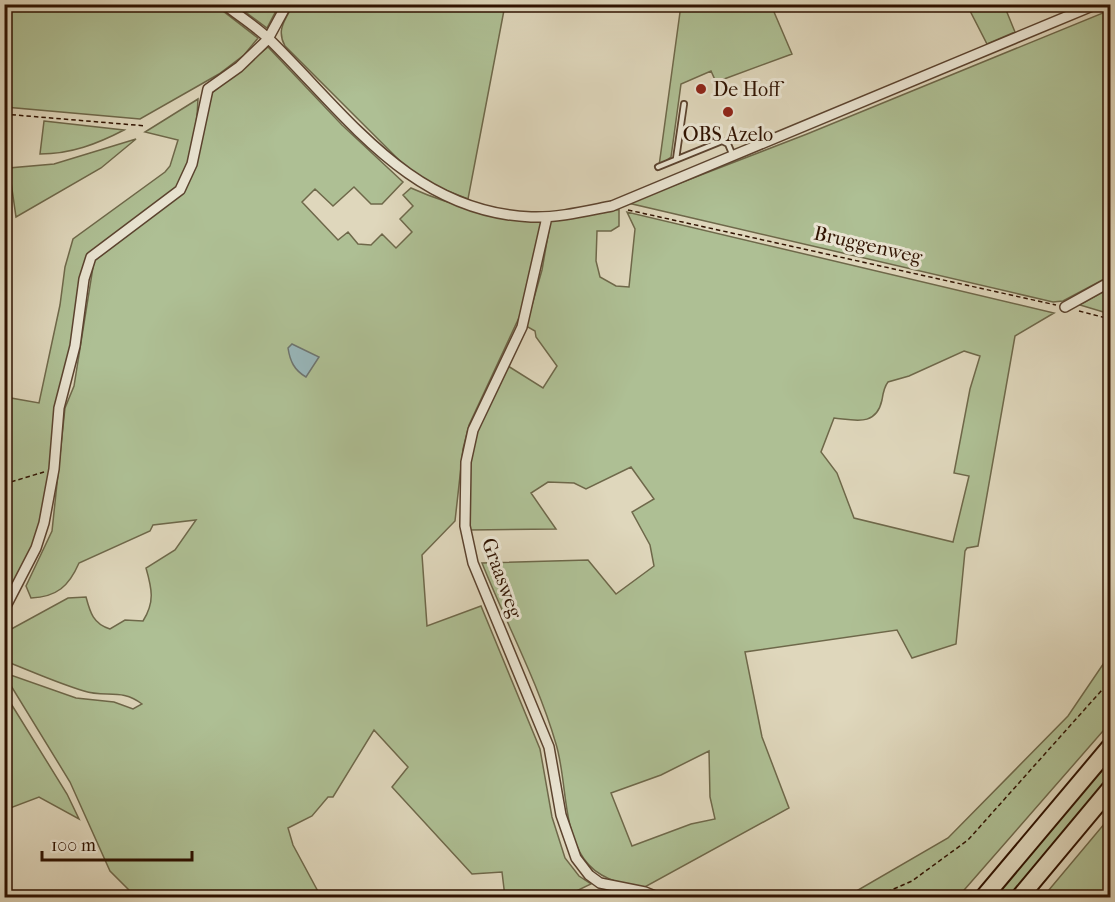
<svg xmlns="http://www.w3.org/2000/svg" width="1115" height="902" viewBox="0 0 1115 902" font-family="'IM FELL French Canon',serif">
<rect width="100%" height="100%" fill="#dfd7bc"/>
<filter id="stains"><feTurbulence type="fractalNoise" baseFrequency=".00333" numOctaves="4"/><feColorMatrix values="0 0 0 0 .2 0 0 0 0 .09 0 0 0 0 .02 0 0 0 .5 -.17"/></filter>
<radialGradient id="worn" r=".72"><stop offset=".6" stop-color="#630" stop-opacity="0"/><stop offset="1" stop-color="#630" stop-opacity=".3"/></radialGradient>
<path fill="#aebf94" stroke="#6e684a" stroke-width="1.5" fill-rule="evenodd" d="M4,5h211l43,33 -14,17 -25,19 -79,45 -135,-12z
M236,5h43l-12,23z
M293,5h212l-37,194 -33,-13 -28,-18 -122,-122c-9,-16 0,-26 8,-41z
M681,5h90l21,49 -76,28 -5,-11 -30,13 -10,73 -12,9z
M967,5h37l11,27 -28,12z
M1110,10v266l-47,25 -10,1 -425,-99 179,-69z
M268,47l74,78 61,57 -21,22h-11l-17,-17 -21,19 -18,-17 -13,13 36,38 10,-8 10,12 13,1 11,-11 14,14 16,-16 -12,-13 13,-13 -10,-11 8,-7c47,21 82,26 133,31l-21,90 -54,116 -6,24 -8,72 -33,34 5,71 54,-20 59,143 12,68 13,41 14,18 12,8 -27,13h-59l-3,-25 -30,2 -80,-87 16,-20 -34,-37 -41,67h-5l-16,19 -24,12 5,17 28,52h-185l-26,-26 -40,-89 -65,-106v-3l71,25 38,4 19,7 9,-5c-20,-16 -37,-6 -58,-13 -27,-8 -53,-20 -79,-30l-1,-28 64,-35 18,-1c4,15 7,27 24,32l15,-9 18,1c12,-19 9,-32 3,-53l29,-18 21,-30 -43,5 -3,6 -71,32c-10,23 -22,34 -48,35l-5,-12 26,-55 13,-123 9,-22 20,-125 90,-69 11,-26 17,-73z
M198,99c-1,26 -6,75 -25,94 -25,25 -61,37 -85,64l-20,107 -12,42 -8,83 -14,54 -29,62v-208l34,6 21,-98 5,-38 8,-28 92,-67 5,-6 8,-26 -33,-8z
M44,121l80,9c-27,14 -53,24 -84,24z
M136,139l-35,29 -85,49 -7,-49 45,-4z
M613,209l6,1v16l-8,5h-14l-1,30 4,16 16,9 13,1 6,-58 -8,-17 427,101 -39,23 -37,210 -11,2 -2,3 -9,93 -44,14 -15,-28 -152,22 17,85 27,71 -146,80c-23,-5 -45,-9 -59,-29 -22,-32 -17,-79 -28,-115 -18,-62 -50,-121 -74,-181l106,-3 28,34 38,-28 -4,-21 -18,-33 22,-13 -23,-32 -45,22 -12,-6 -26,-1 -17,11 25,36 -87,1c-2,-31 -2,-69 8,-99 8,-22 21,-43 31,-65l35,22 14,-22 -21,-29 -1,-6 -9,-5 16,-56 9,-52zM964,351l16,5 -10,33 -16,84 15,3 -16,66 -99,-24 -17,-45 -16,-21 13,-34c21,2 42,9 48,-18 1,-7 2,-13 6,-18l21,-6zM709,751l1,46 5,22 -24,5 -59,22 -21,-53 50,-18z
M1110,288v26l-30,-9 3,-2z
M1110,654v69l-152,174h-112l102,-59 120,-122z
M5,694l62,100 12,25 -40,-22 -34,13z
M1110,758v20l-88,107 -11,12 -18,1z
M1110,817v80h-67z"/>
<path fill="#98b7bb" stroke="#6e7570" stroke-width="1.5" d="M292,344l27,13 -13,20c-12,-7 -16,-16 -18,-29z"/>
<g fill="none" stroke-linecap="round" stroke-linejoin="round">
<g stroke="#5b432f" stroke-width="8">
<path id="lane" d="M676,159l8,-55
M658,167l64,-26 6,3 5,12"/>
</g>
<g stroke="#5b432f" stroke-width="12">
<path id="street" d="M224,4c15,12 33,23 47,37 77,76 141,171 260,176 27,1 55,-6 81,-11l485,-202
M547,217l-25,110 -49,103 -7,32 -1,64 8,37 76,184 12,68 15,43 13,17 11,8 45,9 15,6
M1065,307l45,-25
M4,610l32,-62 8,-25 10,-54 5,-61 16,-62 9,-67 7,-22 89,-67 12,-26 16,-75 31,-22 29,-28 19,-35"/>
</g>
<g stroke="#2f1200" stroke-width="20">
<path id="highway" d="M983,898l127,-151
M1019,898l91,-109"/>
</g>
<path stroke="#2f1200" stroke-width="1.5" stroke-dasharray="4.5 3" stroke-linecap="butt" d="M4,114l142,12
M628,210l428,95
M1079,311l31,8
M4,484l40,-12
M873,898l39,-17 56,-41 142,-159"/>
<use href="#lane" stroke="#eae5d3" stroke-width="4.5"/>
<use href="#street" stroke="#eae5d3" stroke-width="9"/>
<use href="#highway" stroke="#dfd7bc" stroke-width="16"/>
</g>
<g fill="#8f2418" stroke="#eae5d3" stroke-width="2">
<circle cx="701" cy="89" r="6"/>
<circle cx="728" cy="112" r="6"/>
</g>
<g text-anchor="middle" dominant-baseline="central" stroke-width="6" stroke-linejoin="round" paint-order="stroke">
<g font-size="20" fill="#2f1200" stroke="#eae5d3" text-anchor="start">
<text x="713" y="89">De Hoff</text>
<text x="728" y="134" text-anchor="middle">OBS Azelo</text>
</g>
<g font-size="20" fill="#2f1200" stroke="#eae5d3">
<text transform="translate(868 245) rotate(13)">Bruggenweg</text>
<text transform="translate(502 578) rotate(70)">Graasweg</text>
</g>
</g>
<rect width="1115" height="902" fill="none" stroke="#dfd7bc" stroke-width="24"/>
<rect x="6" y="6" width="1103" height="890" fill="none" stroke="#2f1200" stroke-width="3"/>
<rect x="12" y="12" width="1091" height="878" fill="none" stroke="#2f1200" stroke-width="1.5"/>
<path d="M42 851v9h150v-9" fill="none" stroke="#2f1200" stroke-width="3"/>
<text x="51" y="851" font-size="18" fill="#2f1200" stroke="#eae5d3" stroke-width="4.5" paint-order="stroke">100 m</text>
<rect width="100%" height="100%" filter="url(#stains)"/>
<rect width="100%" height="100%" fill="url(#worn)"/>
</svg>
